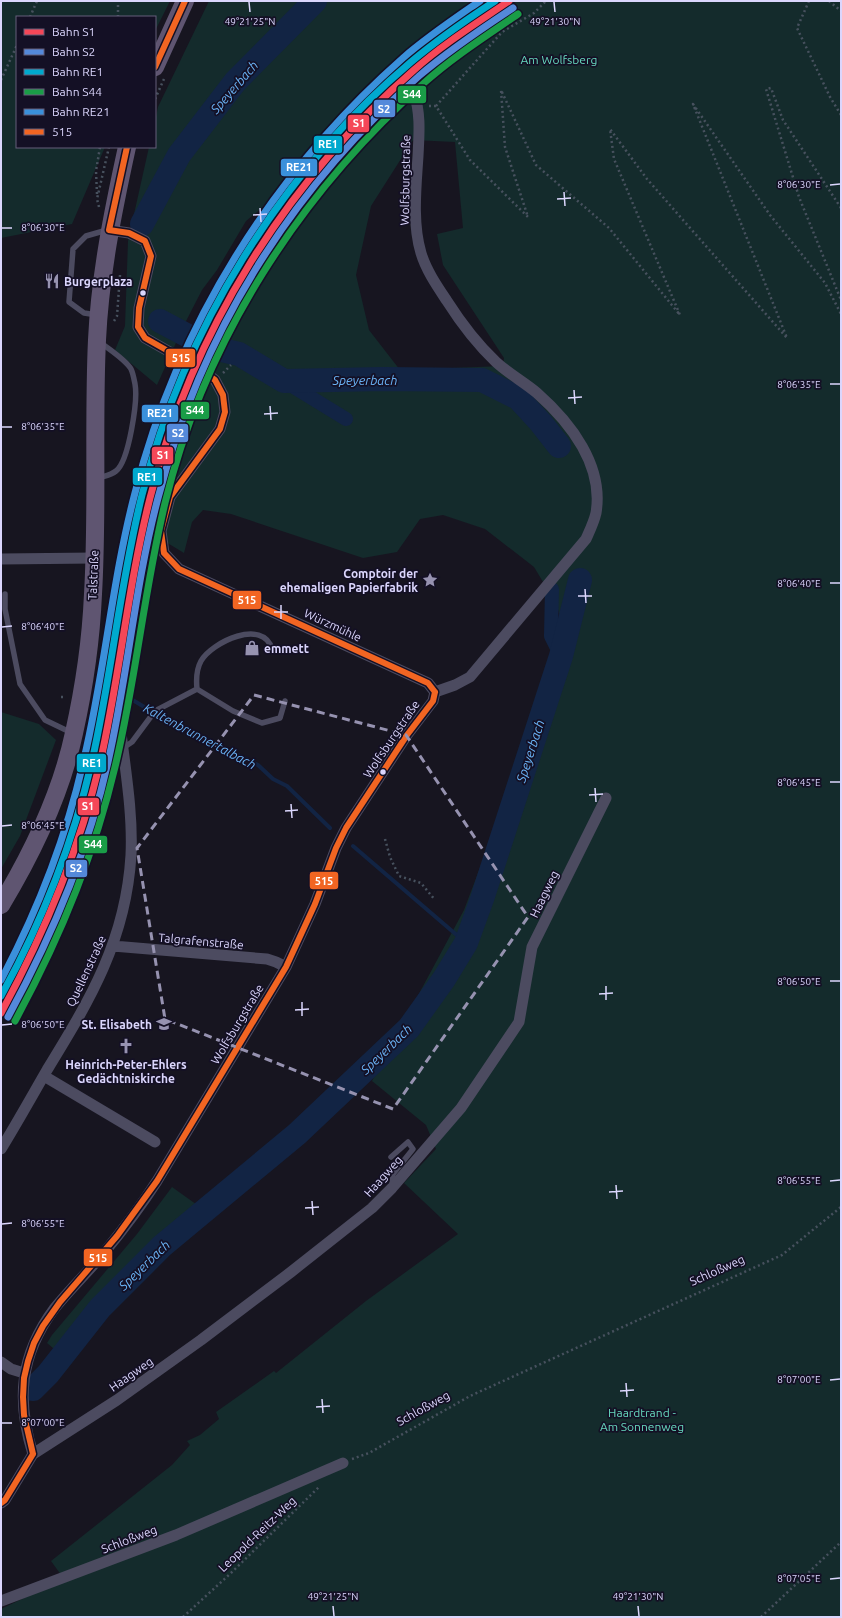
<svg xmlns="http://www.w3.org/2000/svg" width="842" height="1618" viewBox="0 0 842 1618" font-family="Ubuntu,sans-serif">
<rect width="100%" height="100%" fill="#171520"/>
<path fill="#142b2c" fill-rule="evenodd" d="M1,1h169l-15,30v-14h-138v130h88l-33,77 -71,14z
M209,1h269l-47,32 -31,26 -46,42 -47,51 -32,45 -29,24 -29,49 -15,20 -18,35 -27,60 -42,-35 10,-24 3,-85 21,-94h6v-25l3,-15z
M517,1h324v1616h-840v-8l63,-30 -13,-18 121,-96 18,-20 -3,-4 13,-6 19,-16 -3,-7 58,-41 2,2 90,-72 92,-67 -54,-51 32,-34 -10,-24 -54,-44 92,-171 102,-270 -9,-35 -23,-38 -49,-38 -42,-14 -23,4 -23,33 -34,6 -132,-44 -28,-4 -11,12 -8,31 -33,-20c14,-64 31,-128 59,-188 14,-31 33,-60 52,-89 42,-63 92,-124 149,-174 34,-30 70,-56 106,-81zM413,140l42,2 8,86 -26,6 6,31 61,93 -1,8 -103,4 -31,-40 -13,-55 15,-69z
M1,712l38,12 17,16 -36,96 -19,33z
M172,1187l28,20 -55,50 -49,48 -37,48 -12,-10 5,-8 85,-101z"/>
<g fill="none" stroke-linecap="round" stroke-linejoin="round">
<path stroke="#122444" stroke-width="4" d="M121,695l5,1 30,18 102,51 15,14 14,7 43,42
M353,846l113,97"/>
<path stroke="#122444" stroke-width="14" d="M284,381l62,38
M552,589l-1,47 10,20"/>
<path stroke="#122444" stroke-width="24" d="M142,224l37,-69 56,-73 80,-81
M160,321l49,26 30,7 45,27 99,-2 99,1 36,18 23,25 18,23
M33,1389l15,-15 52,-66 62,-62 135,-112 112,-106 35,-49 22,-36 16,-44 79,-243 19,-76"/>
<path stroke="#47515e" stroke-width="2.5" stroke-dasharray="2 3" stroke-linecap="butt" d="M809,1l-12,27 33,69 11,18
M829,1l12,10
M30,17l7,-16
M118,17v-16
M1,80l16,-35
M155,99l9,-20
M429,106h7l34,54 58,57 -23,-70 -4,-57 35,75 73,63 71,87 -66,-156 -4,-30 37,50 140,159 -94,-234 77,111 55,68 16,31
M436,106l66,-74 32,-19 12,-12
M97,194l-1,-23 4,-24
M99,207l-2,-8 12,-52
M841,208l-58,-88 -12,-32 -5,1 33,108 42,103
M114,321l3,-5 3,-41
M223,373l8,-8
M61,697h4
M120,703l1,-7
M385,839l5,18 9,19 22,7 14,17
M352,1459l17,-6 101,-57 312,-141 59,-48
M183,1617l48,-44 89,-87
M761,1617l80,-75"/>
<path stroke="#4c4b60" stroke-width="5.5" d="M97,315l-13,-2 -15,-11 4,-53 13,-13 21,-6
M99,478c6,-2 12,-3 17,-7 13,-10 22,-71 19,-87 -1,-5 -2,-11 -4,-15 -5,-9 -22,-20 -30,-26
M5,594v15l15,75 25,36 27,13
M197,689c-1,-10 -1,-19 4,-28 11,-19 62,-43 71,-12
M123,748l9,-6 23,-31 42,-22 36,22 29,12 18,-5 5,-17
M391,1157l17,-15 5,7 -20,25 -1,12"/>
<path stroke="#4c4b60" stroke-width="11" d="M414,93c7,21 5,42 4,63 -2,31 -6,67 3,97 5,17 16,33 26,48 14,22 30,43 49,61 13,12 28,20 41,31 34,30 67,73 59,120 -2,9 -6,17 -10,26l-116,138 -15,8 -20,7
M109,230l20,3 16,8 6,15 -12,52 -1,19 7,11 55,31 15,11 8,15 2,17 -5,17 -50,68 -9,34 3,22 15,16 249,114 7,9
M1,559l93,-1
M113,946l154,13 9,3 10,5
M44,1076l111,66
M1,1149c16,-26 31,-53 46,-79 43,-70 79,-130 84,-215 2,-43 -6,-87 -11,-130
M1,1362l10,7 13,4
M33,1454c-17,-54 -13,-99 21,-145 15,-19 33,-36 49,-55 19,-23 38,-48 54,-73l129,-214 29,-63 21,-56 10,-20 61,-93 26,-34 2,-9
M1,1503l4,-3 28,-46 84,-54 84,-60 90,-68 81,-64 20,-20 69,-80 58,-86 13,-75 74,-149
M1,1601l175,-66 167,-72"/>
<path stroke="#5f5571" stroke-width="18" d="M155,67l30,-66
M1,905c32,-53 60,-111 73,-172 10,-45 17,-93 19,-139 5,-85 0,-170 4,-254 3,-65 16,-129 30,-193"/>
<g stroke="#141025" stroke-width="9">
<path id="bus-1" d="M155,67l30,-66
M109,230l20,3 16,8 6,15 -12,52 -1,19 7,11 55,31 15,11 8,15 2,17 -5,17 -50,68 -9,34 3,22 15,16 249,114 7,9
M109,230l18,-83
M33,1454l-9,-39 -1,-18 1,-19 4,-17 6,-18 9,-17 17,-24 57,-66 40,-55 129,-214 29,-63 21,-56 10,-20 61,-93 26,-34 2,-9
M1,1503l4,-3 28,-46"/>
</g>
<use href="#bus-1" stroke="#f26522" stroke-width="6"/>
<g stroke="#141025" stroke-width="10">
<path id="rail-1" d="M1,1013c43,-79 78,-162 99,-250 20,-88 28,-178 50,-265 42,-166 136,-316 264,-428 29,-26 63,-47 95,-69"/>
</g>
<g stroke="#141025" stroke-width="10">
<path id="rail-2" d="M8,1017c44,-81 80,-165 100,-255 20,-88 27,-178 50,-264 43,-165 133,-309 261,-422 29,-25 62,-47 94,-68"/>
</g>
<g stroke="#141025" stroke-width="10">
<path id="rail-3" d="M1,996c41,-74 72,-153 91,-235 20,-88 28,-178 50,-266 42,-165 138,-322 269,-433 26,-22 55,-42 84,-61"/>
</g>
<g stroke="#141025" stroke-width="10">
<path id="rail-4" d="M15,1021c44,-81 79,-165 100,-254 21,-87 29,-177 50,-264 40,-163 134,-309 259,-420 29,-26 62,-47 94,-69"/>
</g>
<g stroke="#141025" stroke-width="10">
<path id="rail-5" d="M1,980c37,-70 66,-145 83,-221 21,-88 28,-179 51,-266 43,-169 138,-320 268,-435 24,-21 51,-39 77,-57"/>
</g>
<use href="#rail-1" stroke="#f54758" stroke-width="7"/>
<use href="#rail-2" stroke="#5489da" stroke-width="7"/>
<use href="#rail-3" stroke="#00a9ce" stroke-width="7"/>
<use href="#rail-4" stroke="#1a9d47" stroke-width="7"/>
<use href="#rail-5" stroke="#3a90db" stroke-width="7"/>
</g>
<path fill="none" stroke="#9692b0" stroke-width="3" stroke-dasharray="8 5" stroke-linejoin="round" d="M254,695l152,40 122,182 -135,192 -228,-90 -28,-171z"/>
<path fill="none" stroke="#dbd6fd" stroke-width="1.5" d="M249,2l1,10M554,2l1,10M830,185l10,-1M564,192l1,14M557,199l14,-1M260,208l1,14M253,215l14,-1M2,228h10M830,384h10M574,390l1,14M568,398l14,-1M270,406l1,14M264,414l14,-1M2,427h10M830,583h10M585,589l1,14M578,596h14M281,605v14M274,612h14M2,627l10,-1M830,782h10M595,788l1,14M589,795l14,-1M291,804l1,14M285,811l13,-1M2,826l10,-1M830,981h10M606,986v14M599,994l14,-1M302,1002v14M295,1010l14,-1M2,1025l10,-1M830,1181l10,-1M616,1185l1,14M609,1192l14,-1M312,1201l1,14M305,1208l14,-1M2,1224l10,-1M830,1380l10,-1M626,1383l1,14M620,1391l14,-1M322,1399l1,14M316,1407l14,-1M2,1423h10M830,1579l10,-1M333,1606l1,10M638,1606l1,10"/>
<defs>
<g id="restaurant-bare" transform="scale(1.2)"><path d="M-5-6h1v4h1v-4h1v4h1v-4h1v5L-1.5 .5V6h-2V.5L-5-1ZM5-6V6H3V1.5H1.5Q1.5-4 5-6Z" fill="#9692b0" stroke="#141025" stroke-width="2.5" paint-order="stroke"/></g>
<g id="sight-bare" transform="scale(1.2)"><path d="M0-6L1.8-2.2L6-1.7L2.9 1.2L3.7 5.4L0 3.3L-3.7 5.4L-2.9 1.2L-6-1.7L-1.8-2.2Z" fill="#9692b0" stroke="#141025" stroke-width="2.5" paint-order="stroke"/></g>
<g id="shop-bare" transform="scale(1.2)"><path d="M-5-2.5h2.3a2.7 3.5 0 0 1 5.4 0H5L5.5 6h-11ZM-1.5-2.5h3a1.5 2.3 0 0 0-3 0Z" fill="#9692b0" stroke="#141025" stroke-width="2.5" paint-order="stroke"/></g>
<g id="school-bare" transform="scale(1.2)"><path d="M0-5L7-2L0 1L-7-2ZM-4 1L0 2.5L4 1V4Q0 6-4 4Z" fill="#9692b0" stroke="#141025" stroke-width="2.5" paint-order="stroke"/></g>
<g id="church-bare" transform="scale(1.2)"><path d="M-1.2-6h2.4v3.5h3.3v2.4h-3.3V6h-2.4V-.1h-3.3v-2.4h3.3Z" fill="#9692b0" stroke="#141025" stroke-width="2.5" paint-order="stroke"/></g>
</defs>
<g fill-rule="evenodd">
<use href="#restaurant-bare" x="52" y="281"/>
<use href="#sight-bare" x="430" y="580"/>
<use href="#shop-bare" x="252" y="648"/>
<use href="#school-bare" x="164" y="1024"/>
<use href="#church-bare" x="126" y="1046"/>
</g>
<g fill="#dbd6fd" stroke="#141025" stroke-width="1.5">
<circle cx="143" cy="293" r="3.5"/>
<circle cx="383" cy="772" r="3.5"/>
</g>
<g text-anchor="middle" dominant-baseline="central" stroke-width="3.5" stroke-linejoin="round" paint-order="stroke">
<g font-size="12" fill="#66d9be" stroke="#141025">
<text x="559" y="59">Am Wolfsberg</text>
<text x="642" y="1412">Haardtrand -<tspan x="642" dy="14">Am Sonnenweg</tspan></text>
</g>
<g font-size="12" fill="#dbd6fd" stroke="#141025">
<text transform="translate(405 180) rotate(-89)">Wolfsburgstraße</text>
<text transform="translate(93 575) rotate(-88)">Talstraße</text>
<text transform="translate(333 625) rotate(25)">Würzmühle</text>
<text transform="translate(391 739) rotate(-56)">Wolfsburgstraße</text>
<text transform="translate(544 894) rotate(-64)">Haagweg</text>
<text transform="translate(201 941) rotate(5)">Talgrafenstraße</text>
<text transform="translate(86 971) rotate(-65)">Quellenstraße</text>
<text transform="translate(237 1024) rotate(-59)">Wolfsburgstraße</text>
<text transform="translate(383 1176) rotate(-48)">Haagweg</text>
<text transform="translate(717 1270) rotate(-24)">Schloßweg</text>
<text transform="translate(131 1374) rotate(-35)">Haagweg</text>
<text transform="translate(423 1408) rotate(-29)">Schloßweg</text>
<text transform="translate(257 1534) rotate(-44)">Leopold-Reitz-Weg</text>
<text transform="translate(129 1539) rotate(-21)">Schloßweg</text>
</g>
<g font-size="12" font-weight="bold" fill="#dbd6fd" stroke="#141025" text-anchor="start">
<text x="64" y="281">Burgerplaza</text>
<text x="418" y="573" text-anchor="end">Comptoir der<tspan x="418" dy="14">ehemaligen Papierfabrik</tspan></text>
<text x="264" y="648">emmett</text>
<text x="152" y="1024" text-anchor="end">St. Elisabeth</text>
<text x="126" y="1064" text-anchor="middle">Heinrich-Peter-Ehlers<tspan x="126" dy="14">Gedächtniskirche</tspan></text>
</g>
<g font-size="13" font-style="italic" fill="#6ab3f6" stroke="#141025">
<text transform="translate(234 87) rotate(-49)">Speyerbach</text>
<text x="365" y="380">Speyerbach</text>
<text transform="translate(200 736) rotate(28)">Kaltenbrunnertalbach</text>
<text transform="translate(530 751) rotate(-72)">Speyerbach</text>
<text transform="translate(386 1049) rotate(-44)">Speyerbach</text>
<text transform="translate(144 1265) rotate(-44)">Speyerbach</text>
</g>
</g>
<g font-size="10" text-anchor="middle" fill="#dbd6fd" stroke="#141025" stroke-width="3.5" stroke-linejoin="round" paint-order="stroke">
<text x="250" y="25">49°21'25"N</text>
<text x="555" y="25">49°21'30"N</text>
<text x="799" y="188">8°06'30"E</text>
<text x="43" y="231">8°06'30"E</text>
<text x="799" y="388">8°06'35"E</text>
<text x="43" y="430">8°06'35"E</text>
<text x="799" y="587">8°06'40"E</text>
<text x="43" y="630">8°06'40"E</text>
<text x="799" y="786">8°06'45"E</text>
<text x="43" y="829">8°06'45"E</text>
<text x="799" y="985">8°06'50"E</text>
<text x="43" y="1028">8°06'50"E</text>
<text x="799" y="1184">8°06'55"E</text>
<text x="43" y="1227">8°06'55"E</text>
<text x="799" y="1383">8°07'00"E</text>
<text x="43" y="1426">8°07'00"E</text>
<text x="799" y="1582">8°07'05"E</text>
<text x="333" y="1600">49°21'25"N</text>
<text x="638" y="1600">49°21'30"N</text>
</g>
<g stroke="#141025" stroke-width="1.5">
<rect x="397" y="85" width="30" height="19" rx="4" fill="#1a9d47"/>
<rect x="373" y="99" width="23" height="19" rx="4" fill="#5489da"/>
<rect x="347" y="114" width="23" height="19" rx="4" fill="#f54758"/>
<rect x="313" y="135" width="30" height="19" rx="4" fill="#00a9ce"/>
<rect x="280" y="158" width="38" height="19" rx="4" fill="#3a90db"/>
<rect x="165" y="348" width="31" height="20" rx="4" fill="#f26522"/>
<rect x="180" y="401" width="30" height="19" rx="4" fill="#1a9d47"/>
<rect x="141" y="404" width="38" height="19" rx="4" fill="#3a90db"/>
<rect x="166" y="423" width="23" height="20" rx="4" fill="#5489da"/>
<rect x="151" y="446" width="23" height="19" rx="4" fill="#f54758"/>
<rect x="132" y="467" width="31" height="19" rx="4" fill="#00a9ce"/>
<rect x="232" y="590" width="30" height="20" rx="4" fill="#f26522"/>
<rect x="76" y="753" width="31" height="20" rx="4" fill="#00a9ce"/>
<rect x="77" y="797" width="23" height="19" rx="4" fill="#f54758"/>
<rect x="78" y="835" width="30" height="19" rx="4" fill="#1a9d47"/>
<rect x="65" y="859" width="23" height="19" rx="4" fill="#5489da"/>
<rect x="309" y="871" width="30" height="19" rx="4" fill="#f26522"/>
<rect x="83" y="1248" width="30" height="19" rx="4" fill="#f26522"/>
</g>
<g font-size="11" text-anchor="middle" font-weight="bold" fill="#fff">
<text x="412" y="98">S44</text>
<text x="384" y="113">S2</text>
<text x="359" y="127">S1</text>
<text x="328" y="148">RE1</text>
<text x="299" y="171">RE21</text>
<text x="181" y="362">515</text>
<text x="195" y="414">S44</text>
<text x="160" y="417">RE21</text>
<text x="178" y="437">S2</text>
<text x="163" y="459">S1</text>
<text x="147" y="481">RE1</text>
<text x="247" y="604">515</text>
<text x="92" y="767">RE1</text>
<text x="88" y="810">S1</text>
<text x="93" y="848">S44</text>
<text x="76" y="872">S2</text>
<text x="324" y="885">515</text>
<text x="98" y="1262">515</text>
</g>
<rect width="842" height="1618" fill="none" stroke="#dbd6fd" stroke-width="4"/>
<rect x="16" y="16" width="140" height="132" fill="#141025" stroke="#645f7b"/>
<rect x="24" y="29" width="20" height="6" fill="#f54758" stroke="#645f7b"/>
<text x="52" y="36" font-size="12" fill="#dbd6fd">Bahn S1</text>
<rect x="24" y="49" width="20" height="6" fill="#5489da" stroke="#645f7b"/>
<text x="52" y="56" font-size="12" fill="#dbd6fd">Bahn S2</text>
<rect x="24" y="69" width="20" height="6" fill="#00a9ce" stroke="#645f7b"/>
<text x="52" y="76" font-size="12" fill="#dbd6fd">Bahn RE1</text>
<rect x="24" y="89" width="20" height="6" fill="#1a9d47" stroke="#645f7b"/>
<text x="52" y="96" font-size="12" fill="#dbd6fd">Bahn S44</text>
<rect x="24" y="109" width="20" height="6" fill="#3a90db" stroke="#645f7b"/>
<text x="52" y="116" font-size="12" fill="#dbd6fd">Bahn RE21</text>
<rect x="24" y="129" width="20" height="6" fill="#f26522" stroke="#645f7b"/>
<text x="52" y="136" font-size="12" fill="#dbd6fd">515</text>
</svg>
